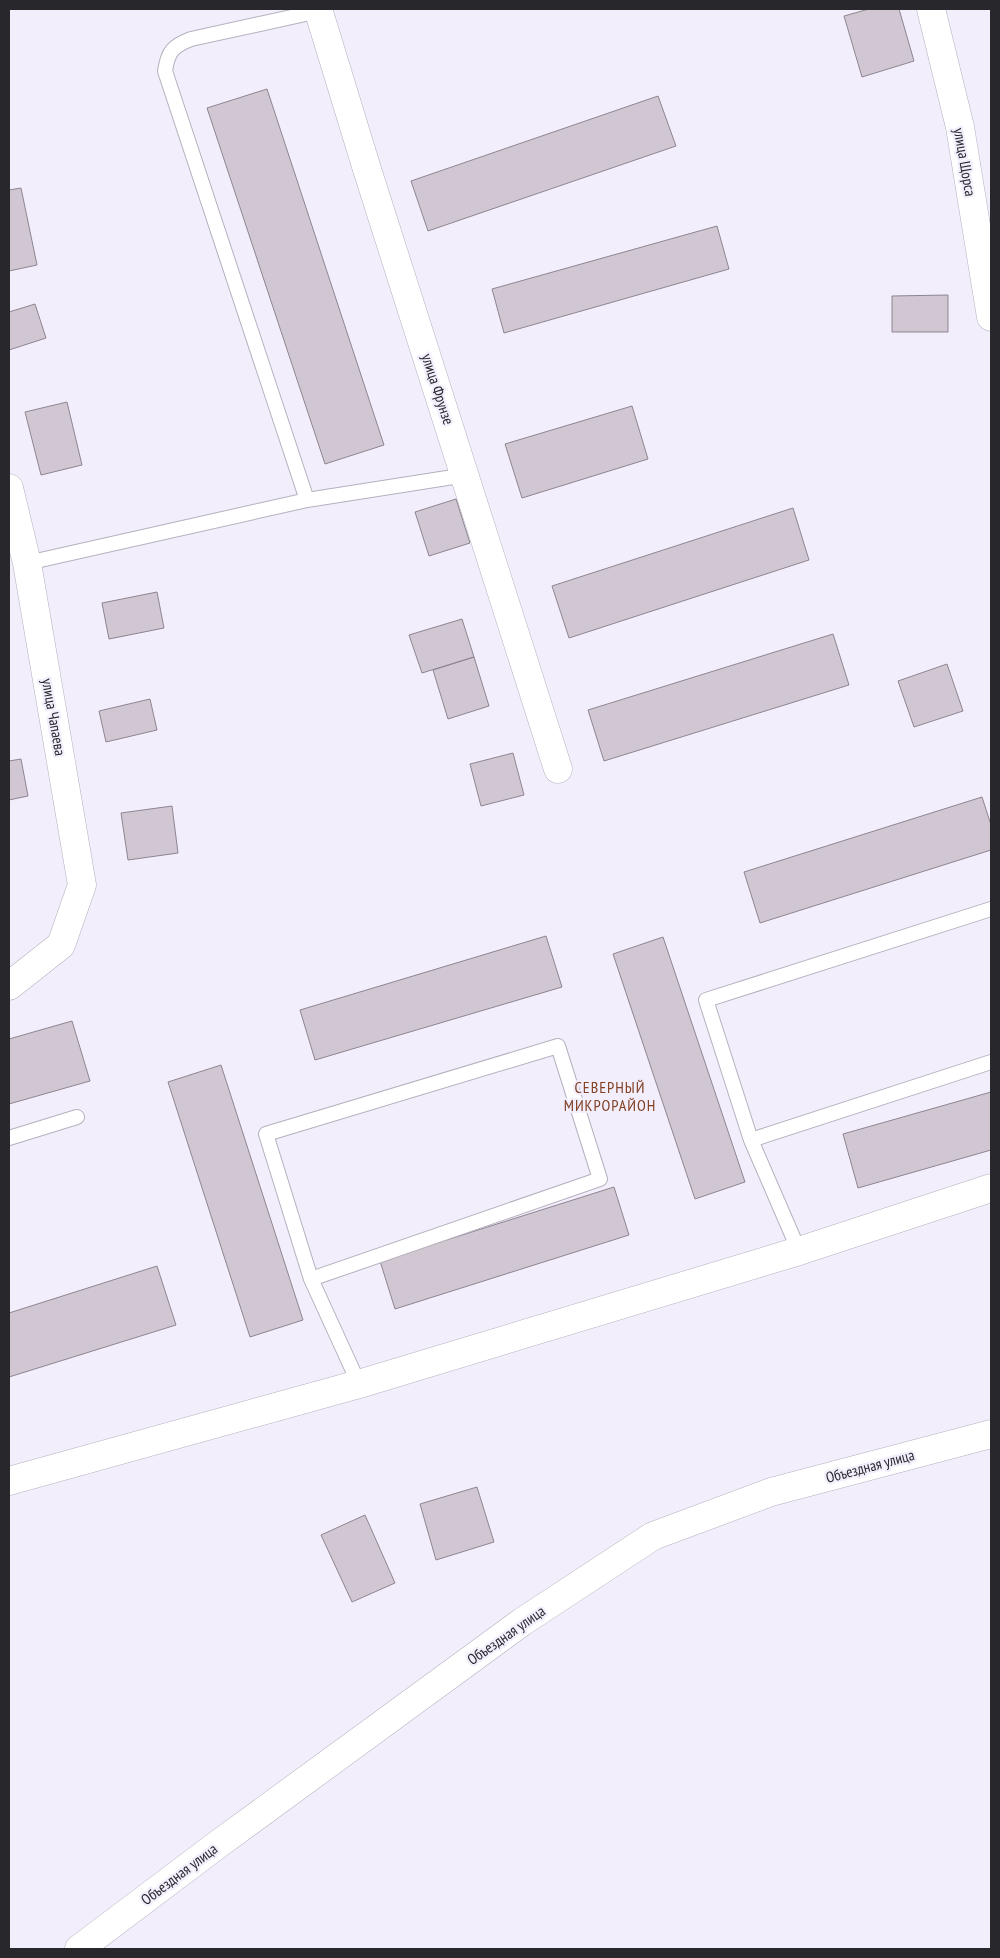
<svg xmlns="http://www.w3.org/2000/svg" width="1000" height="1958" viewBox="0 0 1000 1958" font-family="'PT Sans Narrow',sans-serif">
<rect width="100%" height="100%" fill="#f2eefc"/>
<path fill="#d0c7d3" stroke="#8e8590" d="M869,9h30l15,52 -52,16 -18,-61z
M267,89l117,356 -59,19 -118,-356z
M658,96l18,50 -248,85 -17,-50z
M21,188l16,77 -28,6v-81z
M717,226l12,43 -225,64 -12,-44z
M948,295v37h-56v-36z
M35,304l11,34 -37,12v-38z
M67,402l15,63 -41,10 -16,-63z
M632,406l16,53 -126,39 -17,-54z
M456,499l14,44 -41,13 -14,-44z
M793,508l16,52 -240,78 -17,-52z
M157,592l7,36 -55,11 -7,-36z
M462,619l12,38 -52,16 -13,-38z
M833,634l16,51 -245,76 -16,-51z
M474,657l15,49 -41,13 -15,-49z
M947,664l16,47 -49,16 -16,-46z
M150,699l7,31 -51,12 -7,-31z
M513,753l11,42 -43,11 -11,-42z
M21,759l7,37 -19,4v-39z
M982,797l9,28v25l-231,73 -16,-51z
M172,806l6,47 -50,7 -7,-47z
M546,936l16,51 -247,73 -15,-50z
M663,937l82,245 -50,17 -82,-245z
M72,1021l18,60 -81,23v-65z
M221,1065l82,255 -53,17 -82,-255z
M991,1092v58l-133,38 -15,-54z
M614,1187l15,48 -234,74 -15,-48z
M157,1266l19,59 -167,52v-64z
M477,1487l17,55 -58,18 -16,-56z
M365,1515l30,68 -43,19 -31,-67z"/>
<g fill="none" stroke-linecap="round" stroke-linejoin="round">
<g stroke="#b5b1be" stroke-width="16">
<path id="lane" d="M307,500l-142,-429c3,-20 8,-25 26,-32l128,-28
M27,563l280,-63 159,-25
M9,1138l68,-21
M751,1140l240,-78
M799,1251l-48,-111 -45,-140 285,-91
M311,1279l289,-100 -42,-133 -292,88 45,145 48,105"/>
</g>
<g stroke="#b5b1be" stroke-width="29">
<path id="street" d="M318,9l48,157 192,603
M931,9l29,118 31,190
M9,488l18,75 55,322 -21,60 -52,41
M9,1481l350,-97 440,-133 192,-63
M79,1949l138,-104 305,-223 131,-86 118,-44 220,-58"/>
</g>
<use href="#lane" stroke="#fff" stroke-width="14"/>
<use href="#street" stroke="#fff" stroke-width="28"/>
</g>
<g text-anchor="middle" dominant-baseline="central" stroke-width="4.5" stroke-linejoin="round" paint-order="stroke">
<g font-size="15" fill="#28272c" stroke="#f2eefc">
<text transform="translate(965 162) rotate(80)">улица Щорса</text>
<text transform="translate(438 389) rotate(72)">улица Фрунзе</text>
<text transform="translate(54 717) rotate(80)">улица Чапаева</text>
<text transform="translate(870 1466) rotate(-15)">Объездная улица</text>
<text transform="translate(506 1635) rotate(-35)">Объездная улица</text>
<text transform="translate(179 1874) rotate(-37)">Объездная улица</text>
</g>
<g font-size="16" letter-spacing="1" fill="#824023" stroke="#f2eefc">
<text x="610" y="1087">СЕВЕРНЫЙ<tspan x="610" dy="18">МИКРОРАЙОН</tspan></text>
</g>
</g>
<rect width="1000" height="1958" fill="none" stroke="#28272c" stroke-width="20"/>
</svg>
